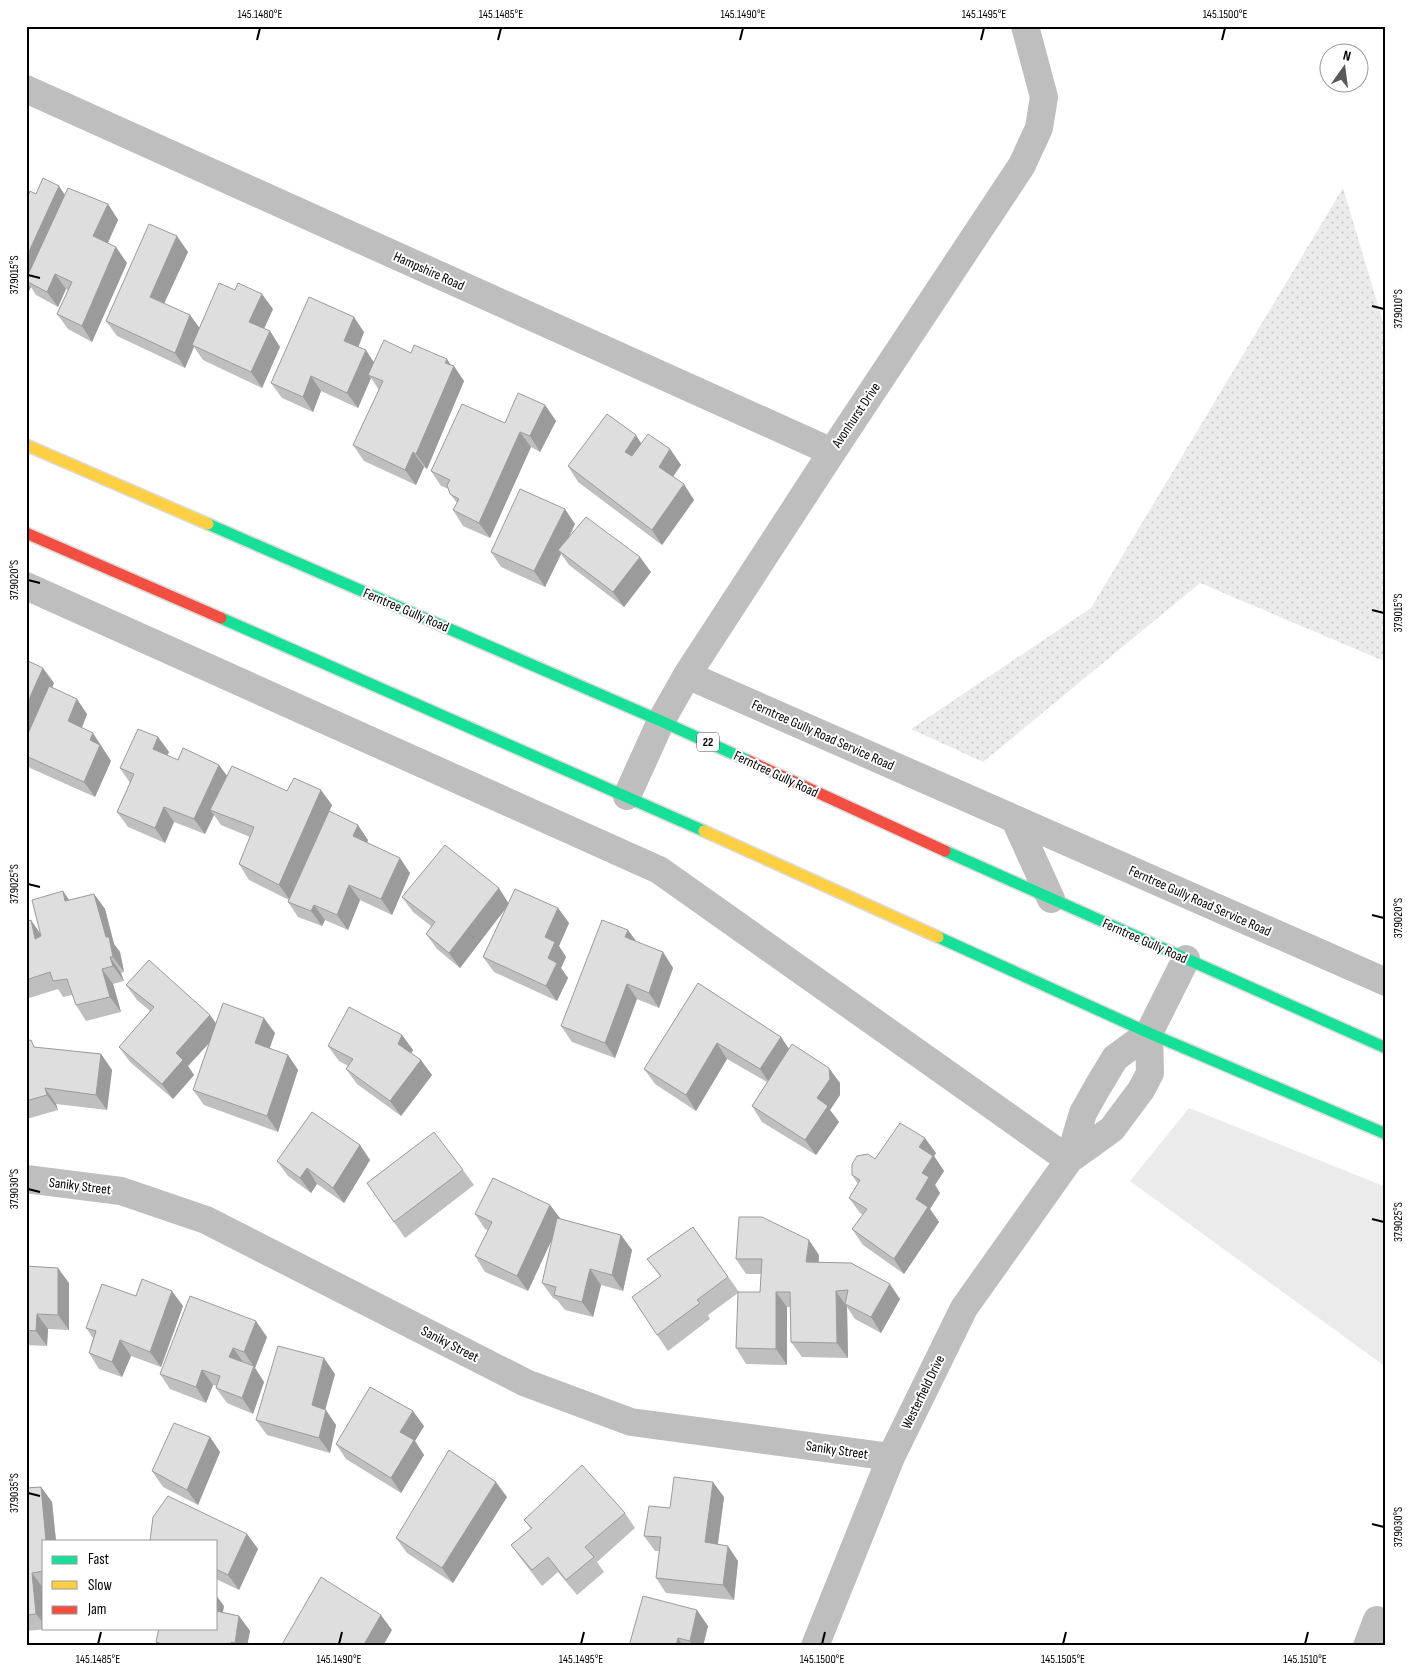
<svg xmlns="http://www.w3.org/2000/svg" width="1412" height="1672" viewBox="0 0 1412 1672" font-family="'Sofia Sans Condensed',sans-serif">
<defs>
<pattern id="park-dots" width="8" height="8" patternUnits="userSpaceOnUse" patternTransform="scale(1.25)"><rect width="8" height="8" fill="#ebebeb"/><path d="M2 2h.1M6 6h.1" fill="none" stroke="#c8c8c8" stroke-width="1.8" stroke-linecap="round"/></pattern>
</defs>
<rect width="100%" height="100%" fill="#fff"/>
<path fill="#ebebeb" d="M1189,1108l197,79v180l-256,-186z"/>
<path fill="url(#park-dots)" d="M1343,188l43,144v330l-186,-79 -217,179 -72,-33 180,-121z"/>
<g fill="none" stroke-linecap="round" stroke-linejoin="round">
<g stroke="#dbdbdb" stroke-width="14">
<path id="fast" d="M208,524l453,197 88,40
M221,618l483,213
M945,851l441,197
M938,937l211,96 237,101"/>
</g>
<g stroke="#dbdbdb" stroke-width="14">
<path id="slow" d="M26,445l182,79
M704,831l234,106"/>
</g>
<g stroke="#dbdbdb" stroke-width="14">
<path id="jam" d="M26,533l195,85
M749,761l196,90"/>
</g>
<path stroke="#bebebe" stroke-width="28" d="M26,89l806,363
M26,586l633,284 410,290
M687,675l699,307
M627,796l34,-75 26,-46 145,-223 190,-287 17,-37 5,-31 -19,-71
M1015,820l36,79
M1069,1160l14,-47 14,-25 18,-30 34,-25 37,-74
M26,1179l95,12 85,29 320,163 105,39 260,35
M815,1646l76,-189 73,-149 105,-148 43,-31 29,-39 9,-17 -1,-40
M1367,1646l10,-26"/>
<use href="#fast" stroke="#16e098" stroke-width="11"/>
<use href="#slow" stroke="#ffcf43" stroke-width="11"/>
<use href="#jam" stroke="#f24e42" stroke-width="11"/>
</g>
<path fill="#bfbfbf" d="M36,194h28l44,10 10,16 -10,23 19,20 -35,79 -24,-13 -11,-15 11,-24 -2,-1 -8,18 -22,-12 -5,-8 -5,10v-97z
M188,252l-24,52 26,11 10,14 73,-20 -9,20 6,2 10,16 -18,41 -59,-28 -9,-13 -9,21 -68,-32 -11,-15z
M364,332l-6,15 16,15 37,-9 40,12 13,16 -37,88 -3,-2 -8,18 -52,-24 -11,-16 26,-55 -8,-12 -13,30 -37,-17 -8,21 -31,-14 -11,-15z
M545,405l11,16 -16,31 -9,-5 -41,91 -27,-12 -10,-16 4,-7 -7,-9 -1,-5 -8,-3 -10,-15 74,-48z
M670,449l11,16 -8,12 21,23 -32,45 -84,-63 -10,-16z
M575,524l-6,14 82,34 -27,35 -55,-42 -8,-11 -16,33 -44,-20 -10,-15z
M26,660l28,23 -2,4 35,27 -5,14 21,20v1l8,12 -16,36 -65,-29 -4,-5z
M158,737l11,15 -2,3 11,5 41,5 8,11 60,15 45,14 -3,6 39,29 -1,2 43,31 -18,42 -32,-15 -12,30 -23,-10 -3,6 -24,-9 -10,-15 1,-2 -40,-20 -10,-16 11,-27 -29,-12 -7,-10 -9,19 -31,-12 -9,21 -37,-16 -11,-15 13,-29 -10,-15z
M94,894l11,15 9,35 6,8 4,20 -3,1 3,8 -11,3 8,28 -35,9 -10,-16 -4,-10 -9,2 -5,-8 -32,10v-77l14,12 29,-34z
M402,897l106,6 50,5 11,15 -10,23 7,11 -5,11 7,10 -11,23 -63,-29 -11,-15 23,-49 -46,60 -23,-19 -11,-15 5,-8 -18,-14z
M636,942l27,10 10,16 -14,40 -22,-9 -22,59 -43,-16 -11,-16z
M698,983l83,54 8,12 51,34v12l-10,15 9,12 -23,33 -54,-33 -10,-16 15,-24 -40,-23 -31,52 -41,-27 -11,-15z
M126,985l84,30 6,9 59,9 -6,15 19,7 10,15 -20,62 -74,-27 -11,-15 17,-48 -22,24 6,9 -21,24 -43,-37 -11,-15 31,-36 -13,-11z
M402,1035l11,15 -2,3 21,22 -31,41 -44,-32 -11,-15 2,-3 -9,-5 -11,-15z
M26,1041l10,7 65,6 11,16 -5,40 -51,-6 2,6 -31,9 -1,-2z
M360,1145l10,15 -26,43 -27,-19 -6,9 -23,-17 -11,-15z
M936,1153l-2,3 10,15 -9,14 5,8 -10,16 9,13 -35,52 -41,-29 -11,-16 11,-14 -3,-2 -11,-15 9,-14 -6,-9 23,-16z
M463,1170l11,15 -69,53 -38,-55z
M550,1205l11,14 60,16 11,15 -9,41 -22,-6 -8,32 -28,-7 -8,-10 -4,-2 -11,-15 10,-44 -24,52 -43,-19 -10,-16 13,-26 -3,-1 -10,-15z
M693,1227l46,65h21l1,-18h-15l-10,-15 83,-4v7l81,37 -19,34 -26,-14 -8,-12 1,51 -46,-1 -11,-15 -1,-35h-3v58l-41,-1 -10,-16 2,-55 -30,22 2,4 -42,32 -11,-16 3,-59 -13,-17z
M26,1266l43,17v47l-21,-1 -1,17 -21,-1z
M136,1296l47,10 -22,61 -30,-11 -9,21 -23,-8 -10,-16 4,-15 -7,-10z
M267,1337l-12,31 9,14 -11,32 -26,-11 -11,-15 1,-2 -4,-1 -7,18 -36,-14 -10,-15z
M335,1374l-10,36 11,15 -6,28 -63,-18 -11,-15z
M424,1426l-9,15 9,14 -23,38 -55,-34 -10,-15z
M210,1437l10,15 -22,53 -35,-18 -11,-16z
M41,1487l11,15 4,39h-12v47h-1l1,10v30h3v1l-21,2v-143z
M507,1497l-54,86 -46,-30 -11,-15z
M724,1497l-6,47 20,17 -4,39 -68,-7 -10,-15 3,-27h-4l-11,-15 26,-28z
M625,1513l10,15 -38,34 7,10 -27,23 -19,-23 -16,14 -20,-26 -11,-15 20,-16 -7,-9z
M247,1534l11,15 -19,41 -23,-11v-38z
M224,1606l-1,6 16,4 11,15 -3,15h-89l-2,-4z
M708,1626l-5,20h-74z"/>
<path fill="#9b9b9b" d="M59,186l10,15 -43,80v-23z
M108,204l10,16 -14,31 -11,-15z
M177,236l11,16 -28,60 -10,-15z
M116,247l11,16 -35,79 -10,-16z
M55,274l11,15 -8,18 -11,-15z
M26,281l5,6 -5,10z
M262,294l11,15 -13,28 -11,-15z
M190,315l11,15 -9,15 2,2 -9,21 -10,-15z
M354,317l10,15 -9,24 -11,-15z
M270,331l10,16 -18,41 -11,-16z
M366,350l10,16 -8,9 3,3 -13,30 -11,-15z
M447,359l6,9 1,-2 10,15 -37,88 -11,-15z
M311,376l10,15 -8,21 -10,-15z
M545,405l11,16 -16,31 -10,-16z
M520,432l11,15 -41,91 -11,-15z
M636,435l10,16 -11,16 -10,-15z
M670,449l11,16 -12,17 -10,-15z
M413,452l11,15 -8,18 -11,-15z
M684,484l10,16 -32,45 -10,-15z
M565,509l10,15 -14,28 -3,-2 3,4 -16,33 -11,-16z
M640,557l11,15 -27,35 -11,-15z
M43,668l11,15 -27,62 -1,-39z
M77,699l10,15 -9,23 -10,-16z
M93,733l18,28 -16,36 -11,-15 6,-42z
M158,737l11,15 -6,12 -10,-15z
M219,765l11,15 -20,30 4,5 -9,19 -11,-15z
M321,790l11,15 -42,95 -11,-15z
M164,807l10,15 -9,21 -10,-15z
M358,825l10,15 -4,11 -11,-15z
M400,858l10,15 -18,42 -11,-16z
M349,885l11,15 -12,30 -11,-15z
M499,888l10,16 -49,64 -11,-15z
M63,891l11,16 -9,-6z
M94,894l11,15 9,35 6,8 4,20 -11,-15 -7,-20z
M314,905l11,15 -3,6 -11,-15z
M558,908l11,15 -10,23 7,11 -5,11 7,10 -11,23 -11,-15 2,-28 -3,-21z
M31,920l11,16 -7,3z
M628,930l11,15 -14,-8z
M663,952l10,16 -14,40 -10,-15z
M110,957l11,16 3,8 -11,-15z
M102,969l11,15 8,28 -11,-15z
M627,984l10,15 -22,59 -10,-15z
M210,1015l11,15 -33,36 6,9 -21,24 -11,-15 14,-31z
M264,1018l11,15 -9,26 -11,-16z
M402,1035l11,15 -5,9 -10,-15z
M781,1037l10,15 -21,32 -10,-15z
M717,1043l10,16 -31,52 -10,-16z
M101,1054l11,16 -5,40 -11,-15z
M288,1055l10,15 -20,62 -11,-16z
M421,1060l11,15 -31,41 -11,-15z
M829,1068l11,15v12l-10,15 9,12 -23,33 -11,-15 12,-42z
M45,1088l11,16 2,6 -11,-15z
M925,1138l11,15 -2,3 10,15 -9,14 5,8 -10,16 9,13 -35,52 -10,-15 22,-60 6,-26 -3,-26z
M360,1145l10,15 -26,43 -11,-15z
M307,1168l10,16 -6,9 -11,-15z
M550,1205l11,15 -33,71 -11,-15z
M621,1235l11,15 -9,41 -11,-16z
M809,1240l10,15 -2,22 -11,-15z
M58,1268l11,15v47l-11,-15z
M590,1269l11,16 -8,32 -11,-15z
M890,1284l10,15 -19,34 -10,-16z
M172,1291l11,15 -22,61 -11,-15z
M836,1291l11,16 1,51 -11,-15z
M776,1292l11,15v58l-11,-16z
M37,1314l11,15 -1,17 -11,-15z
M256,1321l11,16 -12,31 9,14 -11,32 -11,-16 12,-31 -10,-15z
M120,1340l11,16 -9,21 -10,-15z
M233,1348l11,15 -15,-6z
M324,1358l11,16 -13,47 -10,-16z
M202,1370l11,15 -7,18 -10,-16z
M326,1410l10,15 -6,28 -11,-15z
M413,1411l11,15 -9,15 9,14 -23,38 -10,-15 9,-46z
M210,1437l10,15 -22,53 -11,-15z
M496,1482l11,15 -54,86 -11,-15z
M713,1482l11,15 -8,60 -11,-15z
M41,1487l11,15 4,39h-10z
M247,1534l11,15 -19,41 -11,-15z
M728,1546l10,15 -4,39 -11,-15z
M32,1573l11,15 1,10v26l-8,-10z
M216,1595l8,11 -4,19 -4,-6z
M697,1610l11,16 -5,20h-10l-3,-5z
M381,1615l11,15 -9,16h-20z
M239,1616l11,15 -3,15h-11l-1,-3z
M678,1638l5,8h-7z"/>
<path fill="#dedede" stroke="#9b9b9b" d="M43,178l16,8 -33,72v-58l4,-9 6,3z
M68,188l40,16 -15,32 23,11 -34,79 -25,-12 15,-32 -17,-8 -8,18 -21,-11v-2z
M149,224l28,12 -27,61 40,18 -15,38 -69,-32z
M219,283l16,7 3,-7 24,11 -13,28 21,9 -19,41 -59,-27z
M309,297l45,20 -10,24 22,9 -19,43 -36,-17 -8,21 -32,-14z
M384,340l27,13 3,-8 33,14 -2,4 9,3 -38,88 -3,-2 -8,18 -52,-25 30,-64 -15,-6z
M518,393l27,12 -15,31 -10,-4 -41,91 -26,-13 6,-11 -9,-5 -3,-9 3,-5 -19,-9 31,-67 43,19z
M607,414l29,21 -11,17 7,4 16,-22 22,15 -11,18 25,17 -32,46 -84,-64z
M520,489l45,20 -31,62 -43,-19z
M586,517l54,40 -27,35 -55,-42z
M26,660l17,8 -17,38z
M49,686l28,13 -9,22 25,12 -3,7 10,5 -16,37 -58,-26v-18z
M138,729l20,8 -5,12 25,11 5,-12 36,17 -25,54 -30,-12 -9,21 -38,-16 17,-38 -14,-6z
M232,766l55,25 7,-13 27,12 -42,95 -40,-21 15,-37 -44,-17z
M329,811l29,14 -5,11 47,22 -19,41 -32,-14 -12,30 -23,-10 -3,6 -23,-9z
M445,845l54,43 -50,65 -23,-19 9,-12 -33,-25z
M515,889l43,19 -13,29 10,5 -7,16 9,5 -11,23 -63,-29z
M63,891l2,10 29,-7 12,43h3l4,20h-3l3,9 -11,3 8,28 -34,8 -9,-26 -14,2 -3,-9 -24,8v-58l5,-2 4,19 6,-3 -9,-36z
M602,920l26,10 -3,7 38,15 -14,41 -22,-9 -22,59 -44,-17z
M149,960l61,55 -34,38 7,7 -21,24 -43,-37 35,-40 -28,-22z
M698,983l83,54 -21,32 -43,-26 -31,52 -42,-26z
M223,1003l41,15 -9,25 33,12 -21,61 -74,-26z
M349,1007l53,28 -4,9 23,16 -31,41 -44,-32 7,-10 -25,-13z
M31,1040l3,7 67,7 -5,41 -51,-7 2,7 -21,6v-60z
M792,1044l37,24 1,11 -13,19 11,8 -23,34 -53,-34z
M312,1112l48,33 -27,43 -26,-20 -7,10 -23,-17z
M900,1123l25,15 -6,9 14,9 -11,17 7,4 -13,22 12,8 -34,52 -42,-30 15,-20 -18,-11 11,-18 -8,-5v-11l5,-8 11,-2 7,5z
M434,1132l29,38 -69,52 -27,-39z
M493,1178l57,27 -33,71 -42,-20 17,-34 -17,-8z
M739,1217h23l47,23 -3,22 45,1 39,21 -19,33 -26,-13 3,-14 -12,1 1,52 -46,-1 -1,-50h-14v57l-40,-1 2,-56h22l2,-33h-26z
M557,1218l64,17 -9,40 -22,-6 -8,33 -28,-7 2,-8 -14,-4z
M693,1227l35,50 -31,23 3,3 -43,32 -25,-38 29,-21 -14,-17z
M26,1266l32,2v47l-21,-1 -1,17 -10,-1z
M142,1279l30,12 -22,61 -30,-12 -8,22 -23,-9 7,-22 -10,-3 16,-44 34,12z
M190,1296l66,25 -12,31 -11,-4 -4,9 25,9 -12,32 -26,-10 4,-12 -18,-6 -6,17 -36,-13z
M278,1346l46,12 -12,47 14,5 -7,28 -63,-18z
M370,1387l43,24 -13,21 14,8 -23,38 -55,-34z
M174,1423l36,14 -23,53 -35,-19z
M449,1450l47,32 -54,86 -46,-30z
M582,1465l43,48 -40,34 9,10 -28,23 -18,-23 -16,13 -21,-25 21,-17 -8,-8z
M674,1477l39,5 -8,60 23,4 -5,39 -67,-7 5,-41 -17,-1 5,-30 21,2z
M41,1487l5,54h-2v30l-12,2 4,41 -10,1v-127z
M168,1496l79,38 -19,41 -12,-6v-28h-66l3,-24z
M321,1577l60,38 -18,31h-82z
M643,1596l54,14 -7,31 -12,-3 -2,8h-47z
M216,1611l23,5 -4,27 -4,-1v4h-63l-12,-4 3,-14h57z"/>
<path fill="none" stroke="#000" stroke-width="2" d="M257,40l3,-12M498,40l3,-12M740,40l3,-12M981,40l3,-12M1222,40l3,-12M28,275l12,3M1372,306l12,3M28,580l12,3M1372,610l12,3M28,884l12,3M1372,915l12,3M28,1189l12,3M1372,1219l12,3M28,1493l12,3M1372,1524l12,3M98,1644l3,-12M339,1644l3,-12M581,1644l3,-12M822,1644l3,-12M1063,1644l3,-12M1305,1644l3,-12"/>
<g text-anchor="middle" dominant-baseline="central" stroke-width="4" stroke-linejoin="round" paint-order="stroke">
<rect fill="#fff" stroke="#4c4c4c" stroke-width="1" x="697" y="732.5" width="22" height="19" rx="4"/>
<g font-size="12" font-weight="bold" fill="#000">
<text x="708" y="742">22</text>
</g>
<g font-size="14" fill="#000" stroke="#fff">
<text transform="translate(429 271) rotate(24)">Hampshire Road</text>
<text transform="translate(856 415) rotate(-56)">Avonhurst Drive</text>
<text transform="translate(406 610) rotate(23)">Ferntree Gully Road</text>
<text transform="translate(823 735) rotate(24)">Ferntree Gully Road Service Road</text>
<text transform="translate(776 774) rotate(25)">Ferntree Gully Road</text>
<text transform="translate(1200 901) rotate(24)">Ferntree Gully Road Service Road</text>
<text transform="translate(1145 941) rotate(24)">Ferntree Gully Road</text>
<text transform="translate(80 1186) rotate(7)">Saniky Street</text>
<text transform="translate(450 1344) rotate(27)">Saniky Street</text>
<text transform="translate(923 1392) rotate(-64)">Westerfield Drive</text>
<text transform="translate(837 1450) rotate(8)">Saniky Street</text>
</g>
</g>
<rect width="1412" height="1672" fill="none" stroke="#ffffff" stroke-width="55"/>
<rect x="42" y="1540" width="175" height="90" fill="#ffffff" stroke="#999999"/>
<rect x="52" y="1556" width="25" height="8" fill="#16e098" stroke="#999999"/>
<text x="88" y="1564" font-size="15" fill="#000000">Fast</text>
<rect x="52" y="1581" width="25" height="8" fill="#ffcf43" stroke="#999999"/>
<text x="88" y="1590" font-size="15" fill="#000000">Slow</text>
<rect x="52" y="1606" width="25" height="8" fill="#f24e42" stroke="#999999"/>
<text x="88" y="1614" font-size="15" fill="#000000">Jam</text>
<g transform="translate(1344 68) rotate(14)"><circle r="24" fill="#ffffff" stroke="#999999"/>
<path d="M0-4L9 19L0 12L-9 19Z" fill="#595959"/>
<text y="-8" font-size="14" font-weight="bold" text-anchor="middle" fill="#000000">N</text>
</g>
<rect x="28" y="28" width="1356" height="1616" fill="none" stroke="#000" stroke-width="2"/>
<g font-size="12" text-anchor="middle" fill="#000">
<text x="260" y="18">145.1480°E</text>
<text x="501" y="18">145.1485°E</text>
<text x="743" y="18">145.1490°E</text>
<text x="984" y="18">145.1495°E</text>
<text x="1225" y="18">145.1500°E</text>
<text transform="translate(14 275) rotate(-90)" y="4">37.9015°S</text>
<text transform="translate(1398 309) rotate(-90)" y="4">37.9010°S</text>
<text transform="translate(14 580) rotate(-90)" y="4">37.9020°S</text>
<text transform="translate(1398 613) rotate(-90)" y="4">37.9015°S</text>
<text transform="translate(14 884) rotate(-90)" y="4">37.9025°S</text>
<text transform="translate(1398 918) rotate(-90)" y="4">37.9020°S</text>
<text transform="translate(14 1189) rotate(-90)" y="4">37.9030°S</text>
<text transform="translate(1398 1222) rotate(-90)" y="4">37.9025°S</text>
<text transform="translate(14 1493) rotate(-90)" y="4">37.9035°S</text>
<text transform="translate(1398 1527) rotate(-90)" y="4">37.9030°S</text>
<text x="98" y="1663">145.1485°E</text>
<text x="339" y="1663">145.1490°E</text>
<text x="581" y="1663">145.1495°E</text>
<text x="822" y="1663">145.1500°E</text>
<text x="1063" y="1663">145.1505°E</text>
<text x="1305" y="1663">145.1510°E</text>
</g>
</svg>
